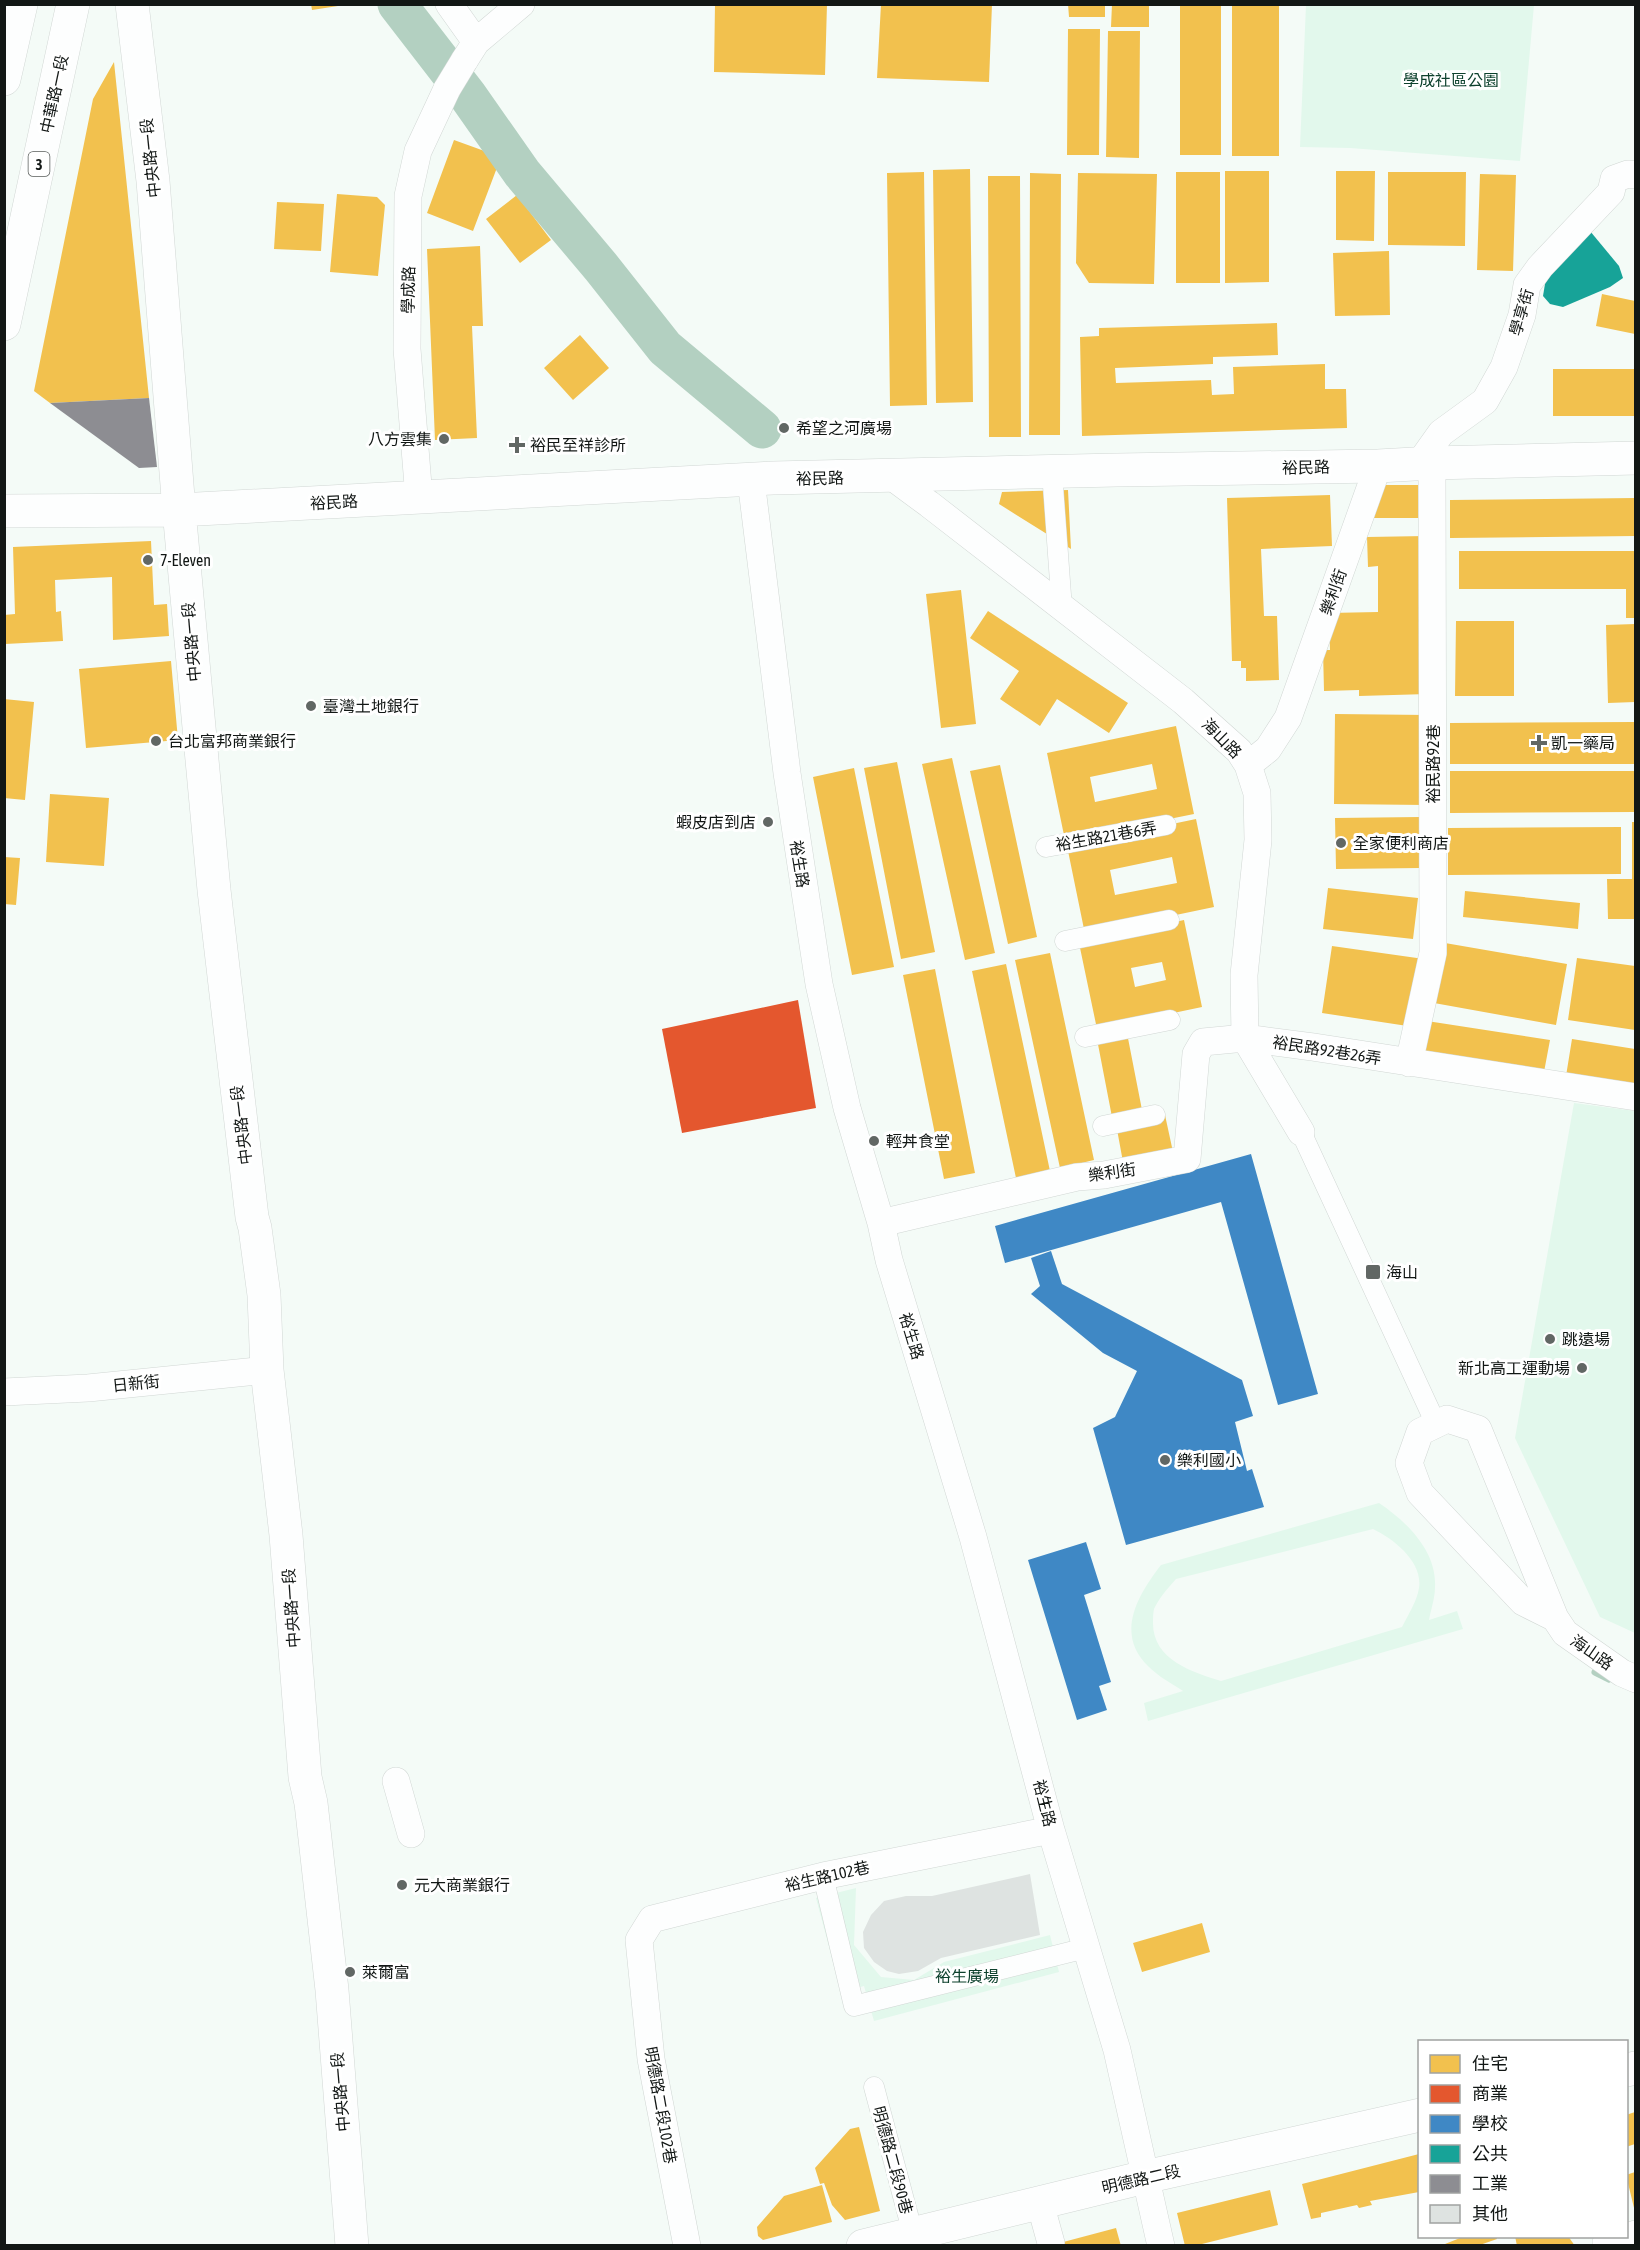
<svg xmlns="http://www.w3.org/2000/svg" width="1640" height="2250" viewBox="0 0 1640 2250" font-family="'Asap Condensed','Noto Sans TC',sans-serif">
<rect width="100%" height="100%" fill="#f4fbf7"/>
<path fill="#e2f8ec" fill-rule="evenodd" d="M1306,5h228l-14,156 -170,-13 -50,-1z
M1574,1103l61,8v522l-35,-16 -85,-179z
M1379,1503c28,19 58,48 56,84 0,11 -4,22 -6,33l28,-9 6,18 -315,92 -4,-18 39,-12c-12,-8 -24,-14 -34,-24 -35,-33 -11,-72 12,-102zM1373,1529c21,10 50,33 46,59 -2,13 -11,27 -17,39l-181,54c-29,-9 -68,-21 -68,-58 0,-5 0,-10 1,-14 5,-11 14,-21 22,-30z
M856,1888l-2,57 27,32 33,3 30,-18 106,-27 9,37 -185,49 -10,-35 -23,6 -25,-94z"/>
<path fill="#f2c14e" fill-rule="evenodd" d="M311,4h27v2l-26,4z
M715,4h112l-2,71 -111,-3z
M881,4h111l-3,78 -112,-4z
M1068,4h37v13h-36z
M1112,4h37v23h-38z
M1232,4h47v152h-47z
M1180,5h41v150h-41z
M1068,29h32l-1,126h-32z
M1108,31h32l-1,127 -33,-1z
M114,62l35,336 -99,5 -16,-12 59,-292z
M454,140l47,17 -28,74 -46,-18z
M970,169l3,233 -37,1 -3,-233z
M1225,171h44v111l-44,1z
M1336,171h39l-1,70 -38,-1z
M924,172l3,233 -37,1 -3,-233z
M1176,172h44v111h-44z
M1388,172h78l-1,74 -77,-1z
M1030,173l31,1 -1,261h-31z
M1078,173l79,1 -3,110 -65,-1 -13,-20z
M1480,174l36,1 -3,96 -36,-1z
M988,176h32l1,261h-32z
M337,194l40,3 8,8 -7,71 -48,-4z
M517,195l34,45 -31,23 -34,-44z
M277,202l47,2 -3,47 -47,-2z
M480,246l3,80h-11l5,112 -42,2 -8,-191z
M1389,251l1,64 -55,1 -2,-63z
M1602,294l33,7v33l-39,-8z
M1277,323l1,32 -65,2v7l-98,4 1,15 95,-3 1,15 22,-1 -1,-27 92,-3v25h21l1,39 -265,8 -2,-99 19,-1v-8z
M580,335l29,33 -36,32 -29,-32z
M1553,369h82v47h-82z
M1370,485h54v33h-54z
M1068,490l3,59 -72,-45 3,-12z
M1330,495l2,51 -71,3 3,67h13l2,64 -33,1v-13h-5v-7h-9l-5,-163z
M1635,498v38l-185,2v-38z
M1426,536l2,158 -69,2v-6l-35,1 -1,-41h7l-1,-37 49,-1v-46l-10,1 -1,-30z
M151,541l3,64 13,-1 2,32 -56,4 -1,-63 -57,3 1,32 5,-1 2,30 -58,3 -1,-29 11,-1 -2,-67z
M1459,551h176v67h-9v-29h-167z
M961,590l15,134 -35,4 -15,-134z
M988,611l140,92 -19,30 -52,-34 -17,27 -40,-27 19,-28 -49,-33z
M1456,621h58v75h-59z
M1635,624v78l-27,1 -2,-78z
M171,661l7,79 -92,8 -7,-79z
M4,699l30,3 -9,98 -21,-2z
M1335,714l92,1 -1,90 -92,-1z
M1635,722v42h-185v-41z
M1176,726l18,88 -129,26 -18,-87zM1152,764l5,25 -62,13 -5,-25z
M952,758l43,195 -30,7 -43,-196z
M897,762l38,190 -34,7 -37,-191z
M1000,765l37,172 -29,7 -38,-173z
M854,768l40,199 -42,8 -39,-198z
M1450,771h185v41l-185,1z
M50,794l59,4 -5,68 -58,-4z
M1420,817v51l-84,1 -1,-51z
M1196,819l18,88 -129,27 -18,-88zM1172,857l5,26 -62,12 -5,-25z
M1632,822h3v97h-27l-1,-40h25z
M1621,827v47l-173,1v-47z
M4,857l16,1 -4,47 -12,-1z
M1328,888l90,10 -5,41 -90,-10z
M1465,891l115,12 -2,26 -115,-12z
M1184,920l18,87 -105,22 -18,-86zM1162,962l4,18 -31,7 -4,-19z
M1445,943l122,21 -11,61 -122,-22z
M1332,946l92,13 -10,68 -92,-14z
M1050,953l44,207 -34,8 -45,-208z
M1577,958l58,8v64l-67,-10z
M1006,964l44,207 -34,7 -44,-207z
M935,969l40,204 -31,6 -41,-204z
M1427,1021l123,19 -6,32 -122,-19z
M1126,1028l16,82 -30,7 -16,-83z
M1572,1039l63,10v38l-69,-11z
M1165,1115l8,37 -50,10 -7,-38z
M1202,1923l8,29 -68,20 -9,-29z
M1635,2112v32l-9,3v-32z
M859,2127l21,84 -35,9 -13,-15 -8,-22 -4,1 -5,-16 35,-39z
M1419,2154v38l-49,9 2,4 -13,3 -2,-3 -36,8v4l-10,2 -9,-35z
M1635,2172v40l-9,-37z
M822,2185l10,37 -69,18 -5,-4 -1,-9 27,-31z
M1270,2190l8,35 -84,21h-9l-8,-33z
M1116,2228l5,18h-69v-1z
M1465,2236h31l1,3 -20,7h-37z
M1515,2236h53l7,10h-58z"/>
<path fill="#e4572e" d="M798,1000l18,108 -134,25 -20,-104z"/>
<path fill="#3f88c5" d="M1251,1154l67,240 -40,11 -57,-203 -216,61 -10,-37z
M1051,1251l11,33 180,96 11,36 -18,6 12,49 5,-2 12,38 -138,38 -33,-117 22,-11 22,-46 -34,-18 -72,-59 9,-8 -9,-28z
M1086,1542l15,47 -17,6 27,87 -12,4 8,24 -30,10 -49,-160z"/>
<path fill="#17a398" d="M1590,231l29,35 4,12 -13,9 -47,20 -13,-3 -7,-8 3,-18z"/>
<path fill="#8d8d92" d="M149,398l8,69 -18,1 -89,-65z"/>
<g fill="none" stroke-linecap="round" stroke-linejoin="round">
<path stroke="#b3d0c1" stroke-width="7" d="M1595,1672l14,7"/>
<path stroke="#b3d0c1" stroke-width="39" d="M397,4l71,92 54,77 79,94 64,81 97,81"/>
</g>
<path fill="#dee3e1" d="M1030,1874l10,61 -99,23 -23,13 -19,3 -12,-3 -13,-9 -10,-14 -1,-16 8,-17 13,-14 22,-5h26z"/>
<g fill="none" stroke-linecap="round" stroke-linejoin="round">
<g stroke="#d1d7d4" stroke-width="21">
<path id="pedestrian" d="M1052,472l10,137
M1046,847l120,-22
M1065,941l104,-21
M1085,1037l85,-17
M1103,1126l52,-11
M1301,1132l135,292
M823,1876l31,130 232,-58
M874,2087l39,147"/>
</g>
<g stroke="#d1d7d4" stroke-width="28">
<path id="minor" d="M449,4l27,38
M464,61l12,-19 45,-38
M1419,464l22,-31 44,-32 19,-34 18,-52 5,-30 13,-18 71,-75 3,-13 14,-5 8,1
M891,476l38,28 254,197 56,50 9,14 9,28 1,47 -14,135 1,63 56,94
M751,480l36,293 32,211 28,124 34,115 8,37 84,277 78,293 66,220 44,196
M419,498l-12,-149 1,-153 10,-45 29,-62
M1248,765l20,-16 20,-31 90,-252
M1409,1063l24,-110 -1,-490
M881,1223l196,-46 27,-2 83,-16 9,-105 7,-12 42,-4 68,9 323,50
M4,1392l84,-4 179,-18
M1555,1618l-32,-16 -103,-109 -11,-30 11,-31 27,-13 31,10 77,189 10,15 57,40 14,6
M396,1781l15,53
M1040,2203l11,40
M1606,2243l30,-9
M687,2246l-36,-187 -12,-119 13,-21 171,-43 228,-46"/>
</g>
<g stroke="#d1d7d4" stroke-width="34">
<path id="tertiary" d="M132,4l21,177 26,329 35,380 38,327 3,11 9,67 3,75 19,165 19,242 6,26 21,187 20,256
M4,511l175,-1 594,-32 344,-8 261,-4 54,-3 204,-5
M1626,2070l10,-2
M863,2246l282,-69 275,-62"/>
</g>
<g stroke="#d1d7d4" stroke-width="34">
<path id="primary" d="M4,79l17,-75
M4,324l69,-320"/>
</g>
<use href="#pedestrian" stroke="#fdfefe" stroke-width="20"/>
<use href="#minor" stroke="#fdfefe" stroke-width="27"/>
<use href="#tertiary" stroke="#fdfefe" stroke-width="33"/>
<use href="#primary" stroke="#fdfefe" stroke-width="33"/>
<g stroke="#d1d7d4" stroke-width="28" stroke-linecap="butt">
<path id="minor-bridge" d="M447,89l17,-28"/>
</g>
<use href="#minor-bridge" stroke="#fdfefe" stroke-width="27"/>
</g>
<g fill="#616764" stroke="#fff" stroke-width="2">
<circle cx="784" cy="428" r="6"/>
<circle cx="444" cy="439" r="6"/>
<path d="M514 436h6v6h6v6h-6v6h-6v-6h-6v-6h6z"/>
<circle cx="148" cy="560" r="6"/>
<circle cx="311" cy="706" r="6"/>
<circle cx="156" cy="741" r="6"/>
<path d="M1536 734h6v6h6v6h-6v6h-6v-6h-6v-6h6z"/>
<circle cx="768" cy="822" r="6"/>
<circle cx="1341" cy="843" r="6"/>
<circle cx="874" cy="1141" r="6"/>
<rect x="1365" y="1264" width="16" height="16" rx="3"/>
<circle cx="1550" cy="1339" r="6"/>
<circle cx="1582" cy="1368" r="6"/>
<circle cx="1165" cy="1460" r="6"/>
<circle cx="402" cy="1885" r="6"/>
<circle cx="350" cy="1972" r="6"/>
</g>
<g text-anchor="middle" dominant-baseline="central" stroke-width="6" stroke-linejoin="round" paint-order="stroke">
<rect fill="#fff" stroke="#595d5b" stroke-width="1.5" x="28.5" y="152" width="21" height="24" rx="4.5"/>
<g font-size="15" font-weight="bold" fill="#121715">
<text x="39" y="164">3</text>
</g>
<g font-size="16" fill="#0d412d" stroke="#fff">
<text x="1451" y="80">學成社區公園</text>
<text x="967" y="1976">裕生廣場</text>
</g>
<g font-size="16" fill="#121715" stroke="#fff">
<text transform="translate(54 94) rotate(-78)">中華路一段</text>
<text transform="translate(150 158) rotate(-96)">中央路一段</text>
<text transform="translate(408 290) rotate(-89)">學成路</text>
<text transform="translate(1521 312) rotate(-74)">學享街</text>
<text transform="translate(1306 467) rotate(-1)">裕民路</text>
<text transform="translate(820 478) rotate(-1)">裕民路</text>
<text transform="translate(334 502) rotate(-3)">裕民路</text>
<text transform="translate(1333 592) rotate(-70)">樂利街</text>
<text transform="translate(191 642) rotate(-95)">中央路一段</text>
<text transform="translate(1222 738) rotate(45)">海山路</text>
<text transform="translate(1433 764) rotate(-90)">裕民路92巷</text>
<text transform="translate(1106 836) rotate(-10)">裕生路21巷6弄</text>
<text transform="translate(800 864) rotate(81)">裕生路</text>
<text transform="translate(1327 1050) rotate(9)">裕民路92巷26弄</text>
<text transform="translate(241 1125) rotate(-97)">中央路一段</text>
<text transform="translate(1112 1172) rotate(-8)">樂利街</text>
<text transform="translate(912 1336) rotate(73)">裕生路</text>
<text transform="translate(136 1383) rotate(-6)">日新街</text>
<text transform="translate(291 1608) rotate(-94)">中央路一段</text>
<text transform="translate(1592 1652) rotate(35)">海山路</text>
<text transform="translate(1045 1803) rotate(76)">裕生路</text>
<text transform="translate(827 1876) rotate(-13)">裕生路102巷</text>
<text transform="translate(340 2092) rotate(-95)">中央路一段</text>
<text transform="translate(661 2105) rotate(80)">明德路二段102巷</text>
<text transform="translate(893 2160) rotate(75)">明德路二段90巷</text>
<text transform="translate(1141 2179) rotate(-13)">明德路二段</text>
</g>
<g font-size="16" fill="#121715" stroke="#fff" text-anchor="start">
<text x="796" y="428">希望之河廣場</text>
<text x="432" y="439" text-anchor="end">八方雲集</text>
<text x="530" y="445">裕民至祥診所</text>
<text x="160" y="560">7-Eleven</text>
<text x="323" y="706">臺灣土地銀行</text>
<text x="168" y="741">台北富邦商業銀行</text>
<text x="1551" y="743">凱一藥局</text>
<text x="756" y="822" text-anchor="end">蝦皮店到店</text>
<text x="1353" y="843">全家便利商店</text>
<text x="886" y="1141">輕丼食堂</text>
<text x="1386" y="1272">海山</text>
<text x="1562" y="1339">跳遠場</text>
<text x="1570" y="1368" text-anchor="end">新北高工運動場</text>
<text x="1177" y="1460">樂利國小</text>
<text x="414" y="1885">元大商業銀行</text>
<text x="362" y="1972">萊爾富</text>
</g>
</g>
<rect width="1640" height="2250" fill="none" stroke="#121715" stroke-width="12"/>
<rect x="1418" y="2040" width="210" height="198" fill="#ffffff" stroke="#a0a2a1" stroke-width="1.5"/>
<rect x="1430" y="2055" width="30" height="18" fill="#f2c14e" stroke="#a0a2a1" stroke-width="1.5"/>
<text x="1472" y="2070" font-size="18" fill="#121715">住宅</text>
<rect x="1430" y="2085" width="30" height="18" fill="#e4572e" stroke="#a0a2a1" stroke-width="1.5"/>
<text x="1472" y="2100" font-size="18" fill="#121715">商業</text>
<rect x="1430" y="2115" width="30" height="18" fill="#3f88c5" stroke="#a0a2a1" stroke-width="1.5"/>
<text x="1472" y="2130" font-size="18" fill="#121715">學校</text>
<rect x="1430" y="2145" width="30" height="18" fill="#17a398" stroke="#a0a2a1" stroke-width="1.5"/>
<text x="1472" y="2160" font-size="18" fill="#121715">公共</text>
<rect x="1430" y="2175" width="30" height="18" fill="#8d8d92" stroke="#a0a2a1" stroke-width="1.5"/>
<text x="1472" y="2190" font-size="18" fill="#121715">工業</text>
<rect x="1430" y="2205" width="30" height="18" fill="#dee3e1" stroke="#a0a2a1" stroke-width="1.5"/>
<text x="1472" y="2220" font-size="18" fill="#121715">其他</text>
</svg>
